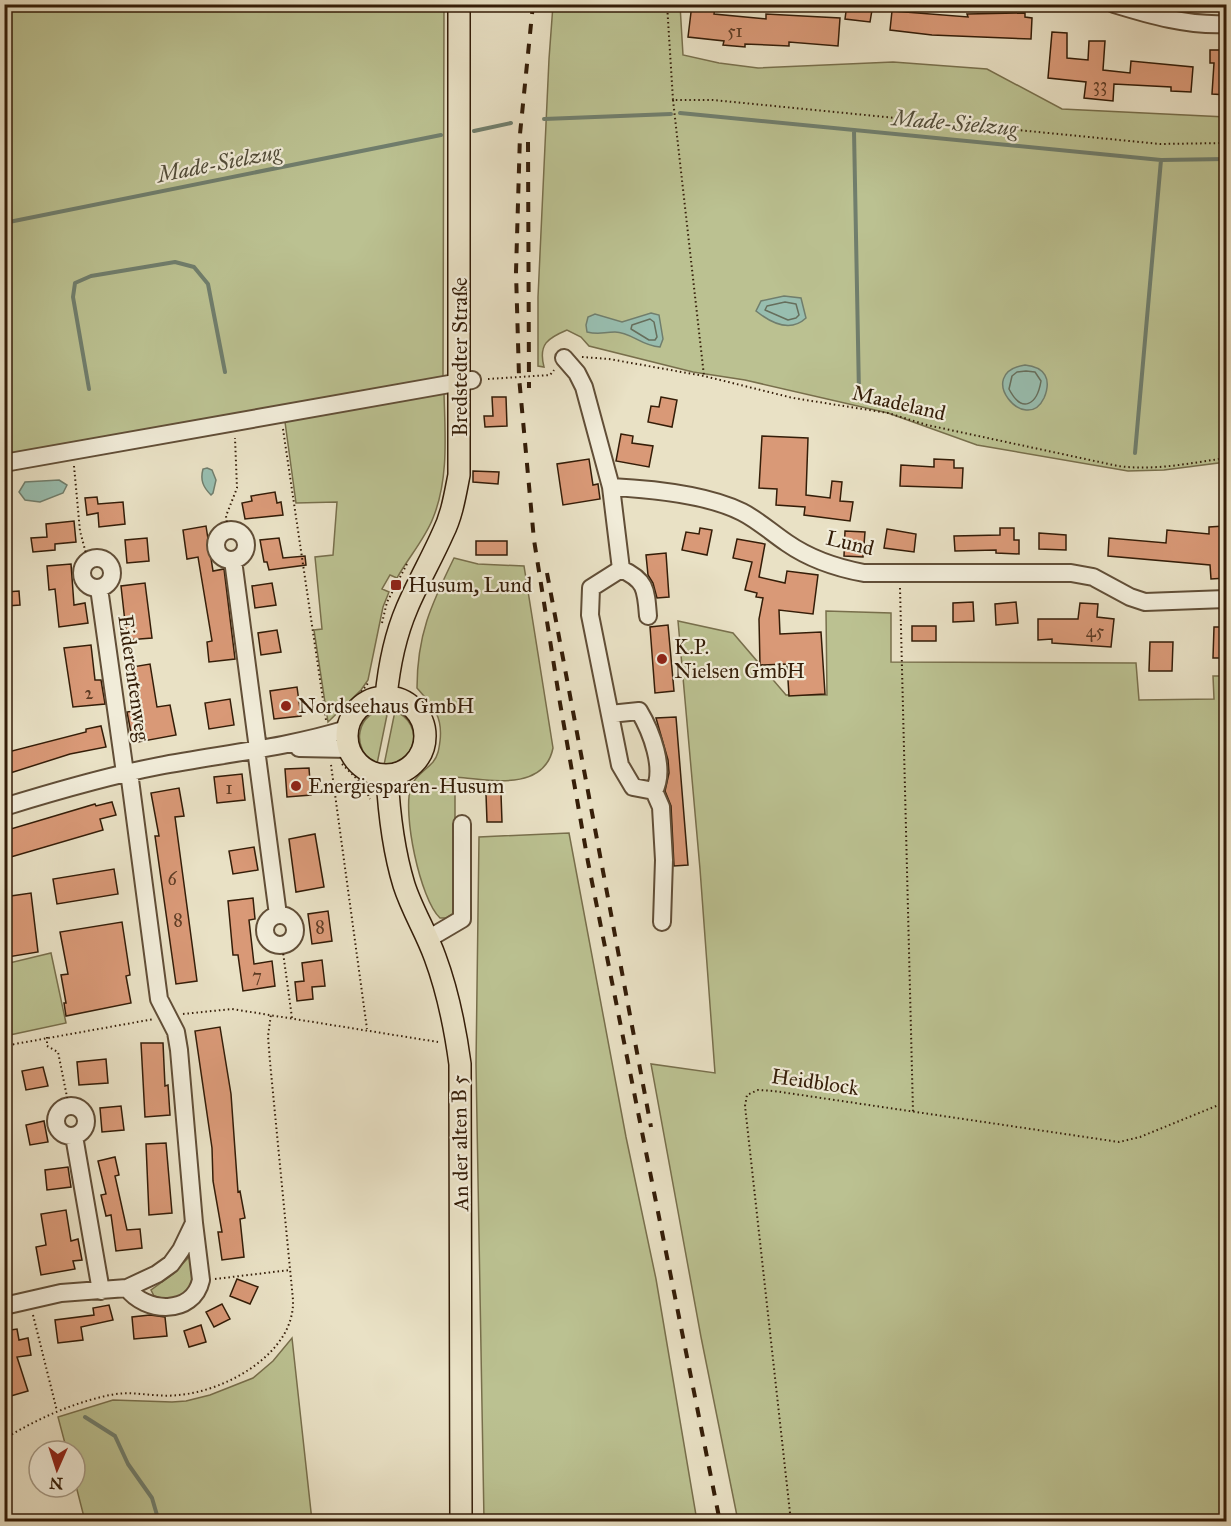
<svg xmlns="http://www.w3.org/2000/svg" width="1231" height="1526" viewBox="0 0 1231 1526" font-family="'IM FELL Great Primer',serif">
<rect width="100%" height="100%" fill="#e9e1c5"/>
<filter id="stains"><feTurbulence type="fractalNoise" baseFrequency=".00333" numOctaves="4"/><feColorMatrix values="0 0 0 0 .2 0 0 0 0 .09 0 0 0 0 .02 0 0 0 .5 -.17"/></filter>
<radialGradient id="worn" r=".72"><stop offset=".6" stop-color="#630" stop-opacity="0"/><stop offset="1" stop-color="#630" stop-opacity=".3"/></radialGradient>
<path fill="#bbc191" stroke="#786f4c" stroke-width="1.5" d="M5,5h439l-1,376 -438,77z
M553,5h127l3,50 36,8 39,5 135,-6 94,7 75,40 164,8v345l-62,8 -36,1 -151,-26 -89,-32 -143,-33 -52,-8 -104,-26 -8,-9 -14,-7c-19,8 -29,14 -23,37l-6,-1v-69l11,-238z
M444,393c1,41 5,86 -11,125 -8,21 -25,40 -36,60l-7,-3 -8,14 7,3 -6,15 -15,73 -7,10 -33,32 -14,-92 8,-1 -7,-72 18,-2 4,-53 -41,1 -11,-81 3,-5z
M454,558l24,6 46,2 29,182c-9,44 -64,32 -98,29v135l-9,6h-6c-20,-19 -38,-105 -29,-132 4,-10 15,-16 22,-24 5,-6 6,-13 7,-21 3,-25 -7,-35 -23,-53 0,-53 14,-83 37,-130z
M826,611l65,2v49l245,1 3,37 75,-1 -1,-23h13v845h-488l-37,-184 -50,-273 64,9 -15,-204 -22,-248 55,12 53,62h41z
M388,710l-11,54c-28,-13 -21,-55 11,-54z
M395,711c30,13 22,53 -11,54z
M569,833l57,304 30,142 41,242h-213l-8,-457 3,-227z
M51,953l15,70 -61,13v-72z
M188,1258h5c0,27 3,31 -23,43l-16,-5 -3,-6 22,-16z
M292,1338l20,183h-227l-10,-39v-31h-8l-9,-34 55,-17 59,2 14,-1 24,-6 43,-17 20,-17z"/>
<path fill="#98beb0" stroke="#707e6d" stroke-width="1.5" d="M784,296l17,2 5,20c-16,15 -35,5 -50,-7l5,-10z
M651,313l8,2 4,24 -3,8c-19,-1 -29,-15 -45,-15 -12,0 -15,3 -28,0l-1,-7 2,-8 7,-3 27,8z
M1025,365c20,2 27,14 19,33 -18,38 -71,-25 -19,-33z
M207,468l5,2 4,10 -3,13 -2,2c-8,-8 -11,-15 -8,-26z
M59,480l8,5 -4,8 -23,9 -15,-2 -6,-8 6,-10z"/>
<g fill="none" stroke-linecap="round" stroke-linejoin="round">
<path stroke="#666e5c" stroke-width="1.5" d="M785,302l11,2 3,11 -3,3 -8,2 -23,-10 2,-4z
M650,319l4,3 3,15 -2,3h-6l-18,-11 1,-4z
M1026,371l9,1 6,9c-4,24 -19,33 -32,8l3,-13 5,-4z"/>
<path stroke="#707e6d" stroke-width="4" d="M680,113l481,47 65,-1
M544,119l127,-5
M474,131l37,-8
M854,131l5,263
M4,223l437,-88
M89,389l-16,-92 2,-14 16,-7 84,-14 19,5 14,17 17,88
M1135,453l26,-293
M85,1417l30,19 13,28 24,34 7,24"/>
</g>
<path fill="#d99977" stroke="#341d08" stroke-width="1.5" d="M692,4l23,3 -1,7 52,5v-5l74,4 -2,28 -49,-4v4l-44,-2v3l-22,-2 1,-4 -36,-4z
M847,4h26l-3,18 -25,-3z
M892,11l76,6 -1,-3 58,-1v4l7,1 -1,21 -99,-4 -42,-5z
M1052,32l15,1v25l21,2 1,-19h16l-2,29 27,3 1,-12 62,6 -2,25 -20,-1v-4l-57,-3 -1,17 -29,-3 2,-16 -38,-4z
M1210,50h16l1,45 -15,-1 2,-31h-4z
M492,397h14l1,29 -22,1 -1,-11h9z
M661,397l16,3 -5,27 -24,-5 3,-16 8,1z
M621,434l12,2 -1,7 21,3 -4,21 -33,-6z
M762,436l46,2 -2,57 24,3 2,-17 10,1 -2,19 13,1 -3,19 -46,-6 1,-8 -29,-2 1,-16 -18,-1z
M589,459l4,26 5,-1 2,15 -37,6 -6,-41z
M934,459l20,1v8h9l-1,20 -62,-2 1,-21 33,2z
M473,471l26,1 -1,12 -25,-2z
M275,492l2,11 4,-1 2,13 -38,4 -3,-16 10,-2 -1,-5z
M97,497l1,7 25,-2 2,22 -26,3 -1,-14 -11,2 -2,-17z
M74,521l2,21 -21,2v6l-22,2 -2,-14 16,-1 -1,-13z
M206,526l7,45 11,-2 11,90 -26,3 -2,-20 5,-1 -14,-84 -11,2 -4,-29z
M1224,526l2,52 -15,1 -1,-14 -102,-9 1,-18 57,5 1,-13 42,4v-7z
M700,528l12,2 -5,25 -25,-5 4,-18 13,2z
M1000,528h14v12h5v14l-23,-1v-3l-41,1 -1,-15 46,-1z
M887,529l29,5 -2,18 -30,-4z
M845,531l20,1 -2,25 -19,-1z
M1039,533l27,2v15l-27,-1z
M147,538l2,23 -22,2 -2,-23z
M279,538l4,20 22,-2 1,9 -37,5 -2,-8h-3l-4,-22z
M737,539l28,5 -6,33 26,6 2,-12 31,4 -5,39 -34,-4 1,24 41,-2 4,62 -36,2 -2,-32 -27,1 -1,-46 4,-21 -7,-1 1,-4 -12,-3 7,-28 -19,-4z
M476,541h31v14h-31z
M666,553l3,44 -12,1 -4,-15 -5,-8 -2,-20z
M71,564l3,41 11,-2 3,20 -29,4 -4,-38 -6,1 -2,-24z
M145,583l7,55 -25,2 -6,-54z
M272,583l4,22 -21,3 -3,-22z
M19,591l1,14 -13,1 -1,-14z
M973,602l1,19 -21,1v-19z
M1016,602l2,21 -22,2 -1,-21z
M1080,603l18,1 -1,13 17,2 -3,28 -59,-4v-4l-14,1v-21h40z
M668,625l6,66 -19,2 -5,-66z
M912,626h24v15h-24z
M1214,627h13v31h-14z
M277,630l4,22 -20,3 -3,-22z
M1150,642h23l-1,29h-23z
M91,645l4,35h6l4,24 -32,3 -9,-59z
M150,664l7,43 13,-2 6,30 -43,8 -6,-31 6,-1 -7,-43z
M297,687l4,29 -27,3 -4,-28z
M230,699l4,26 -25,4 -4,-26z
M676,717l12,148 -14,1 -3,-60 -6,-15 4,-18 -1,-13 -12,-42z
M101,726l5,21 -36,7 -66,21v-22l82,-21v-3z
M309,768l2,27 -24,2 -2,-28z
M242,774l3,26 -28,3 -3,-26z
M179,788l5,28 -9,1 22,164 -21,3 -21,-148h4l-8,-43z
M486,794h15l1,28h-15z
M112,802l4,13 -16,4 3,11 -99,29v-28l91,-27 1,2z
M315,834l9,53 -28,5 -7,-53z
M254,847l4,23 -25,4 -4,-23z
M114,869l4,25 -61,10 -4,-25z
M31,893l7,59 -30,5 -4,-19v-41z
M253,898l2,21 -6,1 5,44 18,-3 3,25 -32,5 -5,-36h-5l-5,-54z
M328,911l4,30 -20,3 -4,-30z
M122,922l8,53 -4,1 5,27 -65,13 -2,-13h2l-5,-28 7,-1 -8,-42z
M322,960l3,26 -13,1 1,12 -16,2 -2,-19 9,-1 -2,-18z
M220,1027l11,67 7,98 2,-1 5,27 -5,1 4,38 -22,3 -4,-28h4l-9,-51 -1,-33 -17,-117z
M141,1043h22l2,43 3,-1 2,30 -25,2z
M106,1059l2,24 -29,2 -2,-23z
M43,1067l5,19 -22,4 -4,-19z
M121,1106l3,24 -22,2 -2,-24z
M44,1121l4,21 -18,3 -4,-20z
M166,1143l6,70 -23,2 -3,-71z
M115,1157l4,18 -4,1 12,54 13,-1 2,19 -26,3 -5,-36 -5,1 -5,-21 5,-1 -8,-33z
M68,1167l3,20 -24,3 -2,-20z
M66,1210l5,31 7,-2 4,21 -9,1 2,8 -34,6 -5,-28 10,-2 -5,-31z
M237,1279l21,8 -8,17 -20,-8z
M222,1304l8,15 -16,8 -8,-15z
M109,1305l4,15 -32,7 2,13 -25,3 -3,-23 39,-5 -1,-7z
M150,1315l15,2 2,19 -33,3 -2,-22z
M201,1325l5,17 -17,5 -5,-16z
M17,1329l2,11 9,-2 3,17 -14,2 11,34 -24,7v-67z"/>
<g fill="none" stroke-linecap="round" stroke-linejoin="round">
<g stroke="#614e37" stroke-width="20">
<path id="minor" d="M1114,4c36,11 74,22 112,20
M564,358l13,15 7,14 27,100c40,2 95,7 131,25 16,8 30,21 45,31 23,16 50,25 77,30h207l22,4 37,20 15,5 81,-3
M4,463l468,-83
M611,487l10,82 -30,19 -1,27 30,150 13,22 21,4 7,16 3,53 -2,62
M216 545a15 15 0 1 1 30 0a15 15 0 1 1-30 0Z
M82 573a15 15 0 1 1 30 0a15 15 0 1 1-30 0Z
M233,560l25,189
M621,569c25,11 25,21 27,47
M99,588l26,185
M610,714l29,-3c12,20 27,58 15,80
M299,748l50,1
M256,749l22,166
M4,807c52,-16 103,-31 155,-41 63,-12 127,-18 188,-37
M265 930a15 15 0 1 1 30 0a15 15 0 1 1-30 0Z
M428,939l34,-20v-95
M56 1121a15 15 0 1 1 30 0a15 15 0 1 1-30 0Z
M74,1136l27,155
M127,1288c18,25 66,28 74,-8l-7,-57
M4,1306l57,-13 66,-5 30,-14 14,-10 10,-14 13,-27 -15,-173 -3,-18 -17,-33 -30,-227"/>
</g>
<g stroke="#341d08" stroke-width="24">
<path id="major" d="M347 736a39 39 0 1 1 78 0a39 39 0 1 1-78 0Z
M386,697c3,-31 9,-61 21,-89 11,-26 25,-50 36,-75 9,-18 12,-38 16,-58v-471
M387,776c2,37 6,73 17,109 8,25 22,47 31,72 13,35 20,70 25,107l1,458"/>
</g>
<path stroke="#341d08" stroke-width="2" stroke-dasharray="1.5 3" stroke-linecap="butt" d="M667,4l6,96h40l447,44 66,-1
M673,100l31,276
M582,357l27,2 95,17 89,22 95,15 39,12 191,41c36,5 73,-3 108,-8
M488,379l62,-4 4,-5
M283,429l43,291
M74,466l6,65 8,30
M228,531l-2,-15 11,-28 -2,-50
M900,588l13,524
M382,623l5,-21 21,-40
M340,715c9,-12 22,-21 29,-34
M342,764l22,22 6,13
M331,765l36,264
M282,945l10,73
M183,1014l49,-5 206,33
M47,1037v9l11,6 11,55
M4,1046l150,-27
M215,1279l75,-9
M33,1315l24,96
M4,1439c33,-20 68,-36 106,-44 23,-5 46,3 69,0 47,-4 116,-42 114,-95l-23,-238 -2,-26 3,-22
M791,1522l-46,-416 2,-11 11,-5 16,1 345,51 21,-5 86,-35"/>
<use href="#minor" stroke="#f1ecd9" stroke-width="16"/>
<use href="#major" stroke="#e9e1c5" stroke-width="21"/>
<path stroke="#341d08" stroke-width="4" stroke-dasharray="10 10" stroke-linecap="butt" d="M533,4l-13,130 -4,138 3,105 15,163 26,163 28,159 132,660
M528,142l1,246
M547,573l104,554"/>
</g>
<g fill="#8f2418" stroke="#f1ecd9" stroke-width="2">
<rect x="390" y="579" width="12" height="12" rx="3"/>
<circle cx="662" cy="659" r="6"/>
<circle cx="286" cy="706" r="6"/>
<circle cx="296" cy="786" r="6"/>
</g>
<g text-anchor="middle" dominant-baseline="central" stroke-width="4.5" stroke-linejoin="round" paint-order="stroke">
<g font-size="18" fill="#5d3c24">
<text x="735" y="31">51</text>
<text x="1100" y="85">33</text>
<text x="1095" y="631">45</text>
<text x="89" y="693">2</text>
<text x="229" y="788">1</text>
<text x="172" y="879">6</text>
<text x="178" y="920">8</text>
<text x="320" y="927">8</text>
<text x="257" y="976">7</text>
</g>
<g font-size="21" fill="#341d08" stroke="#f1ecd9">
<text transform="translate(460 357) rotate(-90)">Bredstedter Straße</text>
<text transform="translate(899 403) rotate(13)">Maadeland</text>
<text transform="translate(850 543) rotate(14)">Lund</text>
<text transform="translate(134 678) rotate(82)">Eiderentenweg</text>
<text transform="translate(815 1082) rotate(8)">Heidblock</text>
<text transform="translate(460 1143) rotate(-91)">An der alten B 5</text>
</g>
<g font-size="21" fill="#341d08" stroke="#f1ecd9" text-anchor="start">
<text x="408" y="585">Husum, Lund</text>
<text x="674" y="647">K.P.<tspan x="674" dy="24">Nielsen GmbH</tspan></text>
<text x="298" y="706">Nordseehaus GmbH</text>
<text x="308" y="786">Energiesparen-Husum</text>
</g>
<g font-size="22" font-style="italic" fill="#524d3a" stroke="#f1ecd9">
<text transform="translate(955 123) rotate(5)">Made-Sielzug</text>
<text transform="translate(219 163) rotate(-11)">Made-Sielzug</text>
</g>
</g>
<rect width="1231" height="1526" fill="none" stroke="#e9e1c5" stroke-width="24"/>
<rect x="6" y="6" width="1219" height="1514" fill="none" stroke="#341d08" stroke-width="3"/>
<rect x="12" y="12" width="1207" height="1502" fill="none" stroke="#341d08" stroke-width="1.5"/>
<g transform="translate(57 1469) rotate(183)"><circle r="28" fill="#f1ecd9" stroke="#a59985" stroke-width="1.5"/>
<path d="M0-4.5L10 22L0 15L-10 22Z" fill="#8f2418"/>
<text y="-9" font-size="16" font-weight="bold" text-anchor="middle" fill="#341d08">N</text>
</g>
<rect width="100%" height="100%" filter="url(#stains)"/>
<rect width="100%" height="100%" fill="url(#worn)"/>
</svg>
